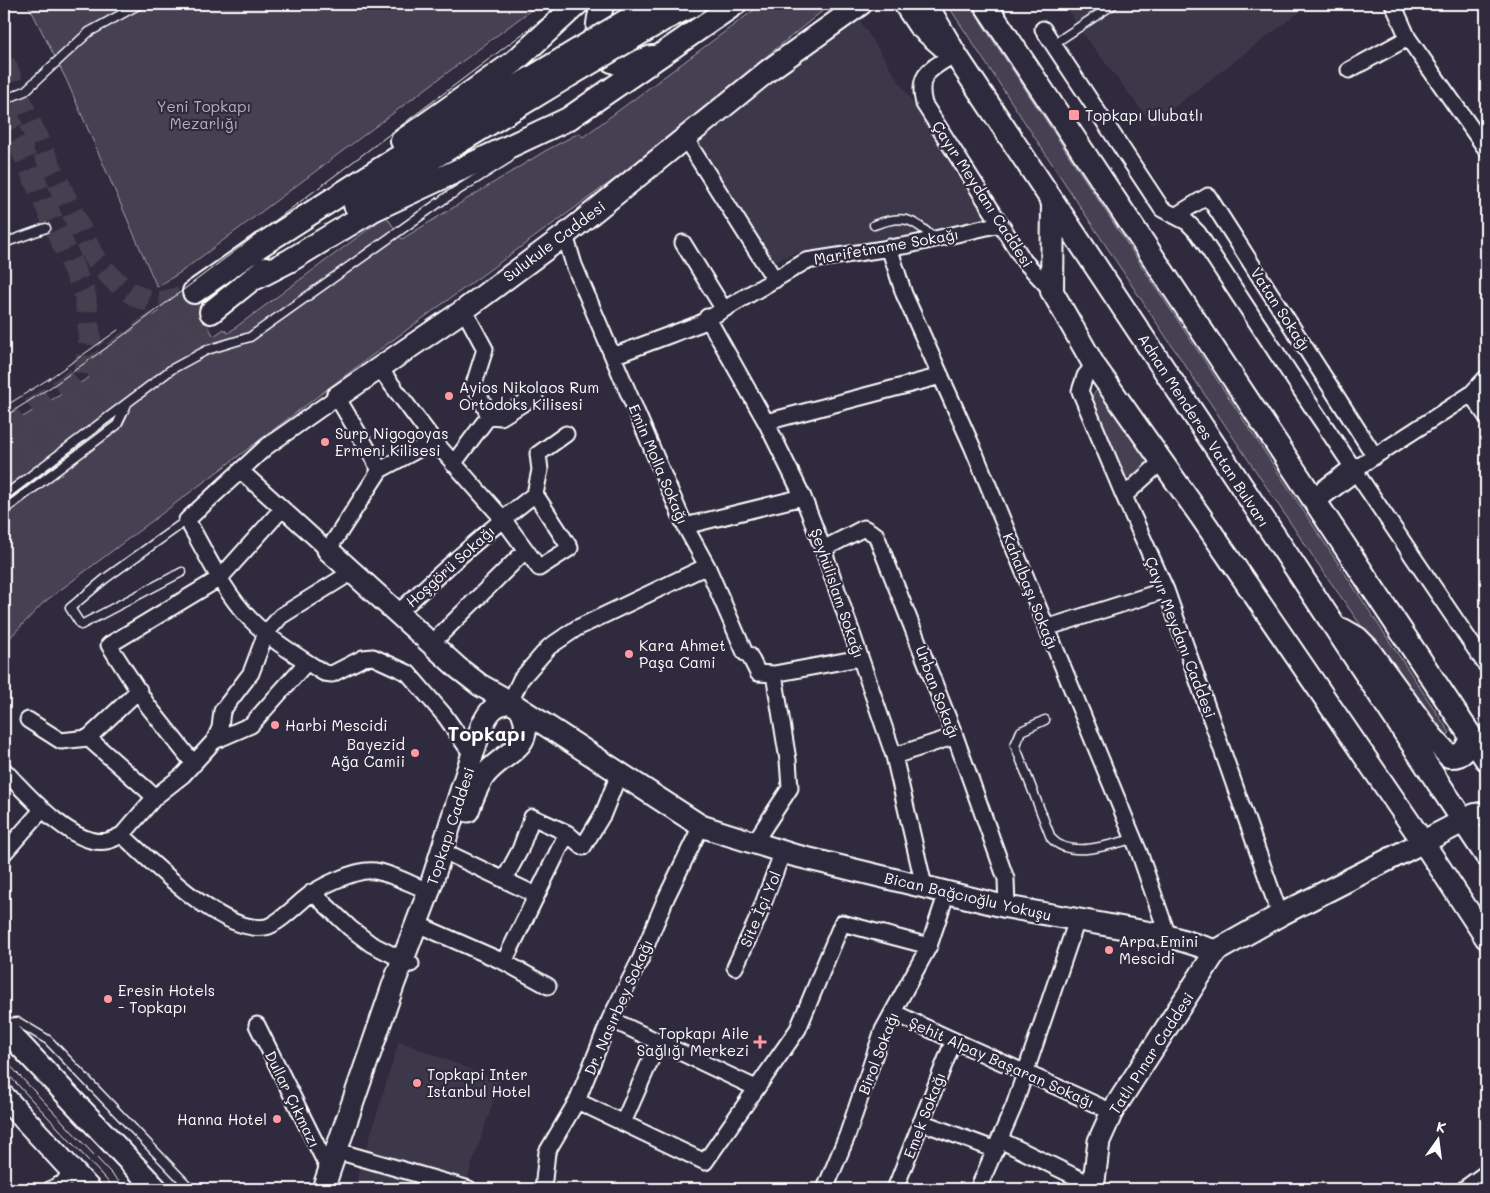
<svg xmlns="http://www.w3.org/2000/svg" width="1490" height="1193" viewBox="0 0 1490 1193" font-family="Mali,sans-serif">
<rect width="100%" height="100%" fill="#2f2a3d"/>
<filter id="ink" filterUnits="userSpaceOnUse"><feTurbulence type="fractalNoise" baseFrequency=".02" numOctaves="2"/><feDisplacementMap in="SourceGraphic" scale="10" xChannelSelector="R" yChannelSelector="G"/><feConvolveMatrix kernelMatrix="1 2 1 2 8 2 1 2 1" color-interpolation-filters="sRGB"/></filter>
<g filter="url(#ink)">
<path fill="#3c3749" d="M1065,4h245l-158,120 -74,-97z
M859,19l129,201 -31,11 -164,23 -25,10 -73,-125z
M399,1041l101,40 -36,108h-110z"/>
<path fill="#464152" stroke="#a2a0a8" d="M28,4h511l-358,268 -24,15 -91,-208z
M762,4h69l-215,174 -230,167 -343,258 -39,41v-216l93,-55 4,-21 93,-65 14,17 -10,8 16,24 10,-7 4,4 158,-117 16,23 143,-88 34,-18 4,4z
M947,4h21l7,9 475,720 -10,6 -122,-175 -164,-245z
M1100,387l52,74 -24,24 -39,-86z"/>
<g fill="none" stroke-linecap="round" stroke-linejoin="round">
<path stroke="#443f50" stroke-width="22" stroke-dasharray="22 11" stroke-linecap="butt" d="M4,62l25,59 64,135c15,20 36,42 62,46 13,1 27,-6 39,-10
M4,109l81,186 5,43 -6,36
M4,428l103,-71 78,-58
M4,463l207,-151"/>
<g stroke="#fff" stroke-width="11">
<path id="lane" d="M1052,45l62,-41
M4,100l21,-9 64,-59 51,-28
M874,225c29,-11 38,-7 61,14
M4,243l42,-15
M4,496l168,-127 35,-19 43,-13 197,-140 62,-39
M4,510l113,-85 10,-21
M182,572l-101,53 -11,-17 36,-30 81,-58
M1045,720l-24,11 -6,14 36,93c19,22 58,6 83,1
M5,1023l13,-1 30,18 143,149"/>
</g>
<g stroke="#fff" stroke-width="19">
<path id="street" d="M1043,29l119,180 25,13 11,11 116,177 172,255
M1408,38l78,111
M955,54c-24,15 -39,19 -31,50l100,157 28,30
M1349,70l59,-32 -15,-34
M685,138l90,142
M1175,216l33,-20 166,259
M565,235l9,30 111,261 22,40 38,87 4,2 9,18 16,1 86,-16
M683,243l40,65
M889,247l15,47 68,152 167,406 29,84
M707,317l59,105 37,75 20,52 71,207 30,130
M613,356l86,-32 107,-63 103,-16 91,-21
M1094,365l-9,11 -5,15 44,105 42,94 114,325
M380,369l54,72 69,78 36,49 31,-20 -35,-54c-48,37 -93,77 -137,119
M1471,394l15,22
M489,416l12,1 34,-21
M766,422l175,-46
M453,464l36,-48 -15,-32 11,-35 -21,-39
M1355,469l116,-75 15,-16
M380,470l-43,-73 -71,50 -79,73c19,33 36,71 62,98 21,22 50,39 75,55l8,1 31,-16 10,-1 35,16 37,43 28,40
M241,471l87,79 52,-80 54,-29
M535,494l5,-24 -2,-16 28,-20
M1124,496l37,-34
M685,526l118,-29
M823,549l41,-21 12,7 79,201 51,143 1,28
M1046,628l120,-38
M432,643l93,-92
M510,702l11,-23 28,-32 28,-19 130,-62
M28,720l33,21 27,-3 51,-48
M88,738l67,59
M214,741l37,-16 56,-63
M894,756l61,-20
M194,764l-46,-58 -39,-61 111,-67 62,-69
M4,770c21,22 69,78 103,71 5,-1 10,-4 15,-6
M122,835l33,-38 28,-22 31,-34 6,-13 2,-17 29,-38 15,-40 15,-17 71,-44
M122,835c30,27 101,100 144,92 10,-2 29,-20 37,-27 13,-12 53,-32 72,-29 18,3 37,14 54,20
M754,843l36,-55 -2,-28 -14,-86
M4,853l38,-43
M454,856l82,39
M504,880l16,-30 12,-33 35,16 16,14 20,-33 16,-40
M312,892l38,36 21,16 40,20
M417,924l87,38 44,24
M504,962l63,-129
M735,967l22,-47 26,-69
M893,1012c72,35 146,66 219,100
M610,1019l146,69
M257,1025l73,147
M577,1101l128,61 93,-133 44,-106 87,23
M921,1122l75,28
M623,1123l35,-80
M1000,1140l80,39
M337,1151l132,38
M51,1189l12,-6 9,-12
M543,1189l4,-37 30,-51 33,-82 31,-61 25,-60 35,-72
M825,1189l22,-53 36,-106 46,-84 18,-54
M895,1189l58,-147
M978,1189l36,-83 63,-186
M1464,1189l22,-16"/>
</g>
<g stroke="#fff" stroke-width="25">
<path id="secondary" d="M1052,291l42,74 107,152 222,325 63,96
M337,397l127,-87 101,-75 204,-165 92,-66
M328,550l130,118 22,17 30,17
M468,811c4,-12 9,-25 16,-35 18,-24 53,-27 38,-65
M323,1189l71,-206 35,-92 52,-163c7,-16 12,-23 29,-26l191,124 92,29 214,52 161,29 48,15 64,-36 143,-73
M1093,1189l6,-48 13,-29 104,-161"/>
</g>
<g stroke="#fff" stroke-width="26">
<path id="primary" d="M603,4c-7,18 -11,52 14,59 11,3 25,-2 35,-6
M905,4l14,21 25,22
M926,4l29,50 531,801
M985,4l501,755
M664,19l31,-15
M402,141l112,-79 63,-58
M355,205l213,-129
M256,278l33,-17 84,-51 195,-91 167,-115
M1052,291l1,-89
M194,292l64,-45 136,-87 169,-101
M211,312l55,-44
M1315,499l40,-30
M1343,630l14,8 10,10 64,88 18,20c14,1 18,-7 22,-19
M1423,842l52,-27 11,-2
M4,1028l152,161
M4,1097l85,92"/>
</g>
<use href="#lane" stroke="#2f2a3d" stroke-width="8"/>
<use href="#street" stroke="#2f2a3d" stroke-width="15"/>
<use href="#secondary" stroke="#2f2a3d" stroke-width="21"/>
<use href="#primary" stroke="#2f2a3d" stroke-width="22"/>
<path stroke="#fff" stroke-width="1" d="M4,407l46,-29 68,-48
M4,417l50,-32 59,-42 449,-339
M4,1059l122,130
M4,1070l111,119"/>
<g stroke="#fff" stroke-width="26" stroke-linecap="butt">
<path id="primary-bridge" d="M563,59l91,-55
M568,76l96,-57"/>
</g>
<use href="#primary-bridge" stroke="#2f2a3d" stroke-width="22"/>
</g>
</g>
<g fill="#ff9aa2" stroke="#2f2a3d" stroke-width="2">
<rect x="1068" y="109" width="12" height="12" rx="2.5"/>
<circle cx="449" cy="396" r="5"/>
<circle cx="325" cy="442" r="5"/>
<circle cx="629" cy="654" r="5"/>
<circle cx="275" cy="725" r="5"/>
<circle cx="415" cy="753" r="5"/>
<circle cx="1109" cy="950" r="5"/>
<circle cx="108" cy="999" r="5"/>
<path d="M757.5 1034.5h5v5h5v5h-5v5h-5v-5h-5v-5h5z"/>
<circle cx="417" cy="1083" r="5"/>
<circle cx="277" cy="1119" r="5"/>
</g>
<g text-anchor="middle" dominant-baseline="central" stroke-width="4.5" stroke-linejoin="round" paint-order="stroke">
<g font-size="15" fill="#b5b3ba" stroke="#2f2a3d">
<text x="204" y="106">Yeni Topkapı<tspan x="204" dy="17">Mezarlığı</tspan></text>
</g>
<g font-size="15" fill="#fff" stroke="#2f2a3d" text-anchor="start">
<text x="1085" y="115">Topkapı Ulubatlı</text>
<text x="459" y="387">Ayios Nikolaos Rum<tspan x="459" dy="17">Ortodoks Kilisesi</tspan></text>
<text x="335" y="433">Surp Nigogoyas<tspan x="335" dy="17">Ermeni Kilisesi</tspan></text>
<text x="639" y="645">Kara Ahmet<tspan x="639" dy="17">Paşa Cami</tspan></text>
<text x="285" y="725">Harbi Mescidi</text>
<text x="405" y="744" text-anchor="end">Bayezid<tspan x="405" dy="17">Ağa Camii</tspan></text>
<text x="1119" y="941">Arpa Emini<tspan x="1119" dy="17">Mescidi</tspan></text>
<text x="118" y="990">Eresin Hotels<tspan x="118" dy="17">- Topkapı</tspan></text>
<text x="749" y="1033" text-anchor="end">Topkapı Aile<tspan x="749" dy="17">Sağlığı Merkezi</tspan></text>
<text x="427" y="1074">Topkapi Inter<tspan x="427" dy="17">Istanbul Hotel</tspan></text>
<text x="267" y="1119" text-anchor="end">Hanna Hotel</text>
</g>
<g font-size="15" fill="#fff" stroke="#2f2a3d">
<text transform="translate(983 194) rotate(57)">Çayır Meydanı Caddesi</text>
<text transform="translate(554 241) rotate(-37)">Sulukule Caddesi</text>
<text transform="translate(886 246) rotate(-10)">Marifetname Sokağı</text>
<text transform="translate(1281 309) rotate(57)">Vatan Sokağı</text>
<text transform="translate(1204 430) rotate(57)">Adnan Menderes Vatan Bulvarı</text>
<text transform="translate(659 464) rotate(67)">Emin Molla Sokağı</text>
<text transform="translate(450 566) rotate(-42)">Hoşgörü Sokağı</text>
<text transform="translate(1031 591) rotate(68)">Kahalbaşı Sokağı</text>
<text transform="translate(838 593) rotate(71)">Şeyhülislam Sokağı</text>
<text transform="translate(1181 637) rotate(69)">Çayır Meydanı Caddesi</text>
<text transform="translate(938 692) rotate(69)">Urban Sokağı</text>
<text transform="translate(450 826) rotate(-72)">Topkapı Caddesi</text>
<text transform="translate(968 896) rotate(13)">Bican Bağcıoğlu Yokuşu</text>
<text transform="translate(760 909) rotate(-67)">Site İçi Yol</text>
<text transform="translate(618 1007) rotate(-66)">Dr. Nasırbey Sokağı</text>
<text transform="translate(878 1053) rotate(-69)">Birol Sokağı</text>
<text transform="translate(1151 1053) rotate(-57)">Tatlı Pınar Caddesi</text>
<text transform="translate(1002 1062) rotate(24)">Şehit Alpay Başaran Sokağı</text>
<text transform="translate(293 1099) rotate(64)">Dullar Çıkmazı</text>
<text transform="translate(924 1115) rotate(-69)">Emek Sokağı</text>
</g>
<g font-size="20" font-weight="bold" fill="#fff" stroke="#2f2a3d">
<text x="487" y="733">Topkapı</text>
</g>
</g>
<rect width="1490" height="1193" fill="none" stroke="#2f2a3d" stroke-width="20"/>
<rect x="10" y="10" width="1470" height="1173" fill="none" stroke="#fff" stroke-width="2" filter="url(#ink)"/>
<g transform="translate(1438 1140) rotate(14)" stroke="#2f2a3d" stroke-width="4" paint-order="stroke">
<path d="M0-4L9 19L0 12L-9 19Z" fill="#ffffff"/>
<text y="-8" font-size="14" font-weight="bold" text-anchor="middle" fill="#ffffff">K</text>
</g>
</svg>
